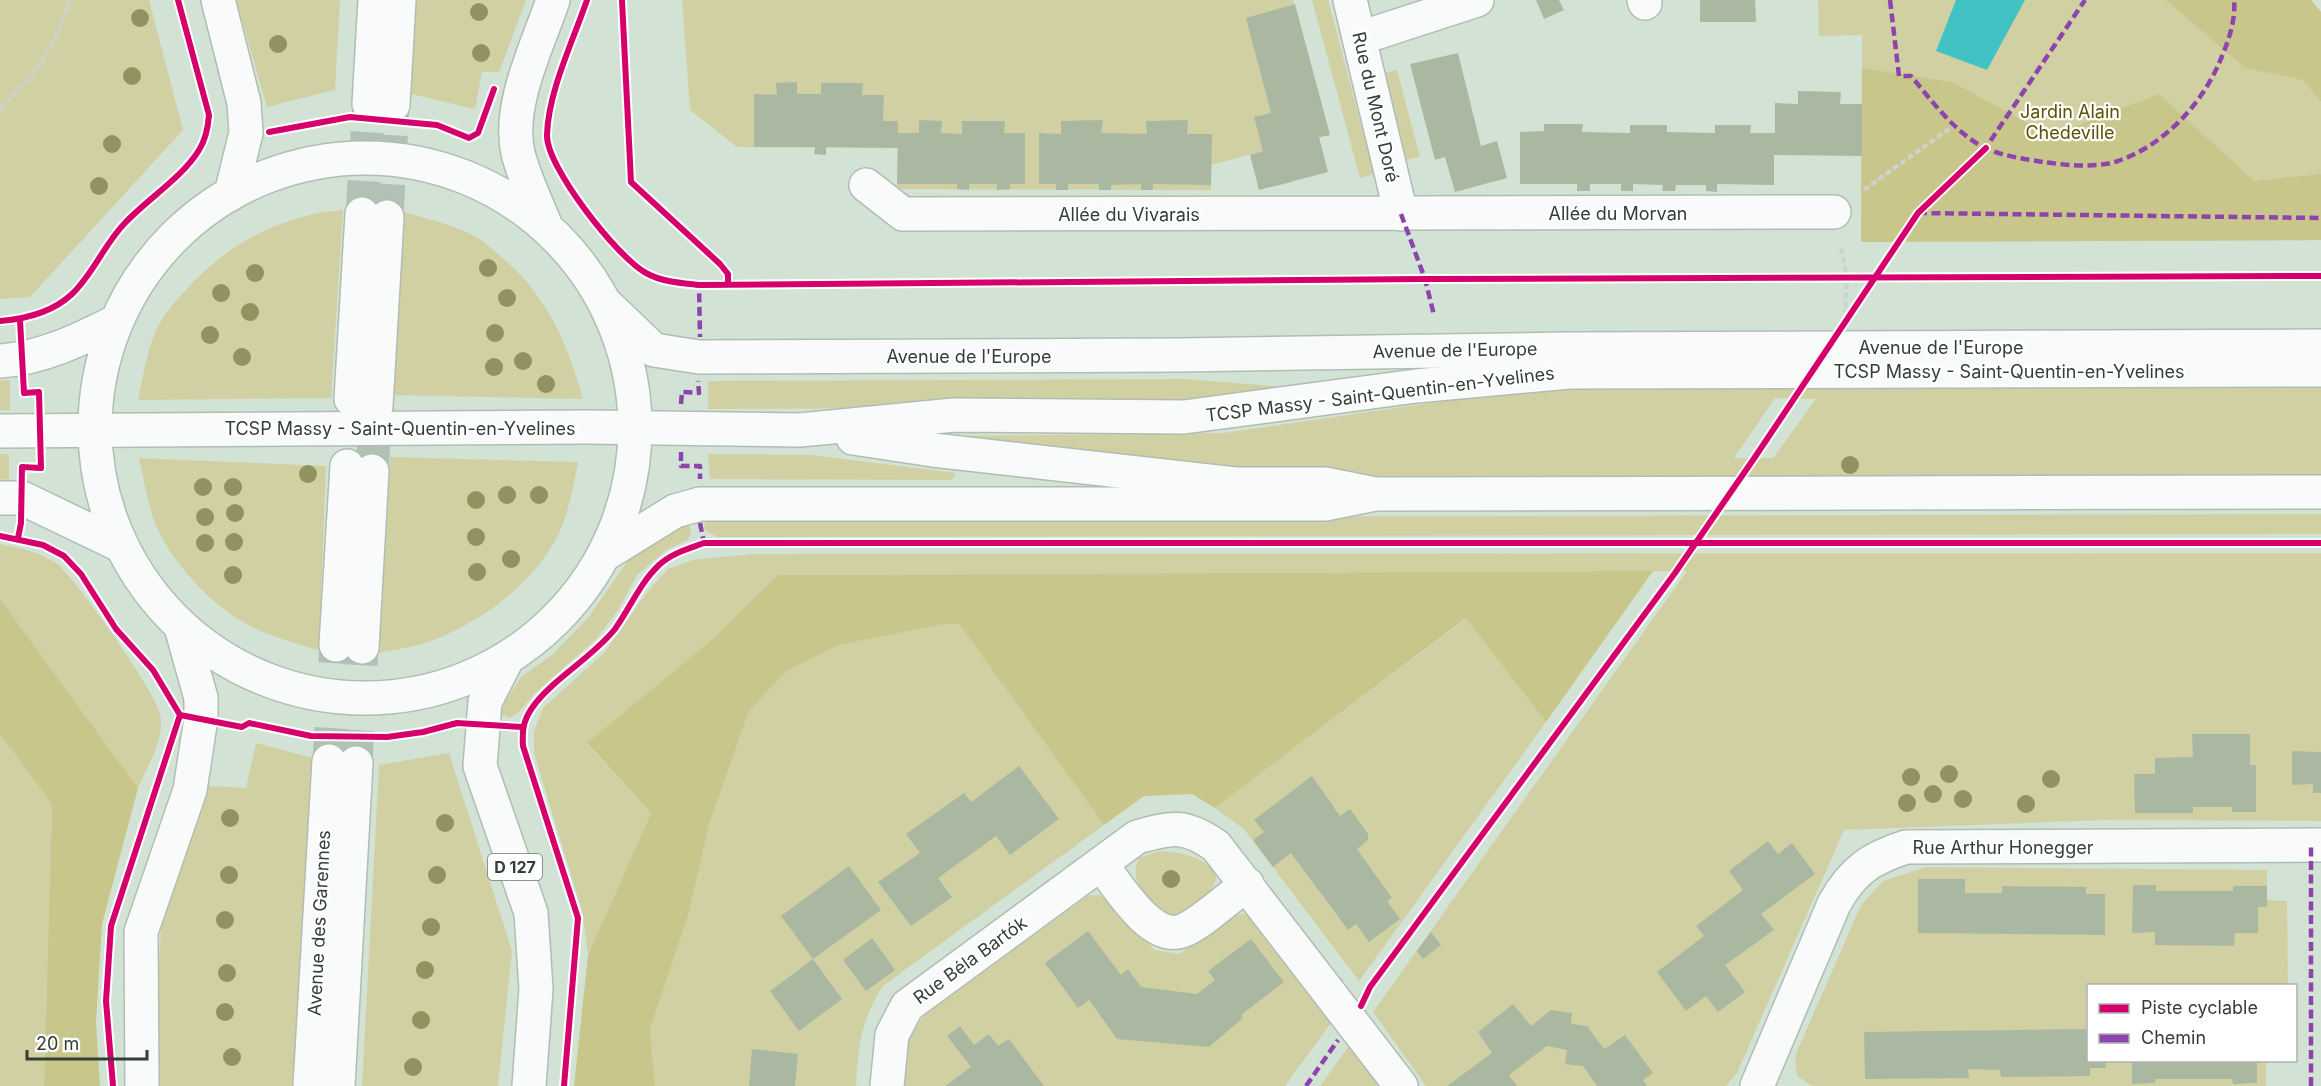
<svg xmlns="http://www.w3.org/2000/svg" width="2321" height="1086" viewBox="0 0 2321 1086" font-family="Inter,sans-serif">
<rect width="100%" height="100%" fill="#d2e2d5"/>
<path fill="#d1d0a3" fill-rule="evenodd" d="M0,0h149l34,130 -153,167 -30,2z
M236,0h104l-5,90 -68,17z
M415,0h111l-27,72h-17l-7,37 -64,-15z
M682,0h611l37,135 -45,11 8,36 -16,4 -9,-36 -57,15v25l-314,-1v-41l-160,-1 -47,-37z
M1312,0h16l46,174 -14,4z
M1818,0h493l10,12v228l-460,2 1,-207 -43,1z
M1397,70l23,87 -14,3 -23,-87z
M343,210l-12,188 -193,2c5,-21 8,-47 17,-67 6,-15 18,-29 29,-41 42,-47 95,-77 159,-82z
M404,212c19,6 39,10 57,18 15,5 27,15 38,25 47,39 68,86 84,144l-193,-4z
M1185,379l98,8 -99,20 -476,2v-28z
M2321,379v97l-1039,2 -335,-42 277,-3 295,-43 189,-6zM1775,398l41,1 -43,59h-39z
M10,380v30h-10v-29z
M0,454h9v26l-9,-1z
M708,454l104,1 144,18 -4,7 -242,-1z
M390,457l188,5c-5,26 -10,56 -23,79 -27,46 -70,78 -119,98 -18,8 -39,10 -58,14z
M139,458l187,8 -7,184c-25,-7 -51,-14 -74,-27 -33,-18 -64,-52 -83,-85 -13,-23 -17,-54 -23,-80z
M2321,514v20l-1603,3 -13,-6 -1,-13z
M689,523l2,10 -3,7 -22,10 -29,25 -19,35 -22,29 -60,53 -19,22 -8,4 -8,-4 5,-14 15,-23 31,-22 36,-37 44,-63 30,-21z
M0,544c20,4 39,8 56,19 18,13 100,129 104,151 6,24 -13,52 -22,74l-138,-189z
M2321,553v268l-216,-1 -261,10 -107,243 -11,13h-300l-53,-74 314,-441 -909,4 -70,68 -121,101 64,69 -63,142 -5,-41 -49,-161v-22l9,-23 61,-55 41,-58 23,-26 25,-9 58,-6z
M1467,618l79,104 -187,259 -115,-152 -29,-21z
M945,624h14l145,201 -220,160c-23,32 -26,63 -28,101h-201l-5,-57 38,-113 22,-94 39,-111 38,-40 52,-26z
M0,734l52,70 -8,282h-44z
M256,743l56,15 -16,328h-144l10,-175 47,-125 37,2z
M449,753l63,198 -14,135h-136l17,-321z
M1159,851c23,1 39,5 57,20 3,25 -29,48 -53,45 -15,-17 -35,-33 -24,-58z
M1926,867l341,3v30l20,1 1,84 -200,1v74l178,1v25h-454l-15,-10 -2,-20 66,-151 22,-24z
M1089,895l20,1 14,9 31,45 25,4 57,-39 8,-1 13,6 76,100 -48,66h-383l7,-48 15,-23z
M1351,1043l31,43h-62z"/>
<path fill="#c9c68b" d="M2166,0h145l10,12v90l-18,-22 -58,-12z
M1862,68l90,14 99,54 108,-42 95,87 67,-7v66l-460,2z
M1653,571l-107,151 -80,-104 -251,190 -23,-14 -48,2 -40,29 -145,-201h-14l-106,21 -52,26 -38,40 -39,111 -22,94 -38,113 5,57h-81l14,-131 63,-142 -64,-70 121,-100 70,-68z
M0,599l138,189 -36,136 -6,98 4,64h-56l8,-282 -52,-70z"/>
<path fill="#42c2c4" d="M1956,0h69l-38,70 -51,-19z"/>
<path fill="#abb8a1" d="M1536,0h23l5,10 -20,9z
M1700,0h55l1,22h-56z
M1295,4l35,131 -11,2 9,35 -69,18 -9,-35 13,-4 -9,-34 17,-4 -25,-95z
M1458,53l23,93 16,-5 10,37 -52,14 -10,-35 -10,3 -25,-96z
M797,82v12h24v-11h42l-1,12h22l-1,26h15v12h21v-13l23,1 -1,12 21,1v-13h43l-1,12h21v51h-15v5l-13,1v-6h-28v6l-12,-1v-5h-60l1,-36 -72,-1v8l-12,-1 1,-7h-61v-53l23,1 -1,-12z
M1798,91l43,1 -1,12h22v52l-88,-1v30l-57,-1v8l-11,-1v-6h-30l-1,6h-13l1,-6 -30,-1v7h-12v-7h-31v7h-13v-7h-57v-52l24,-1v-7h39l-1,8 48,1v-8h37v7l48,1v-8h36l-1,8h25v-30l23,1z
M1103,120l-2,13 46,1 -1,-13 42,-1 -1,14h25l-1,51 -58,-1v6h-12v-6l-30,1v5h-12v-6h-31v6h-12v-6h-17v-51l22,1v-13z
M2192,734h58v31h6v47h-24v-5h-39v6h-58l-1,-39h21v-16l38,-1z
M2292,751l29,1v41h-8v-9l-21,1z
M1019,766l40,53 -49,36 -14,-19 -58,42 14,19 -41,29 -33,-44 42,-29 -14,-19 58,-41 7,9z
M1312,776l28,40 10,-7 18,25v6l-11,9 35,49 -5,3 13,18 -31,23 -13,-18 -8,6 -57,-77 -18,14 -20,-27 11,-8 -10,-12z
M1768,841l10,13 14,-11 23,31 -54,40 13,16 -49,35 20,27 -27,20 -12,-16 -20,15 -29,-39 47,-36 -8,-10 47,-36 -14,-19z
M849,866l32,44 -68,49 -32,-43z
M1918,879h47v14h37v-7l84,1v7h19v41l-187,-2z
M2133,885h23v6h77v-5h34v21h-9v26h-23l-1,13 -79,-1v-13l-23,1z
M1088,931l33,44 7,-6 13,18 56,7 18,-14 -7,-9 43,-32 33,43 -43,33 2,3 -34,29 -92,-8 -28,-39 -11,8 -33,-45z
M1431,932l10,13 -18,14 -6,-8z
M872,938l23,32 -29,21 -23,-31z
M813,959l29,40 -43,32 -29,-40z
M1513,1004l18,22 20,-16 21,3 -1,11 16,2 17,23 21,-14 28,38 -10,7 4,6h-50l-14,-20 -18,-2 2,-14 -20,-4 -38,29 8,11h-70l45,-33 -14,-21z
M960,1026l14,19 15,-11 9,12 11,-7 35,47h-99l26,-19 -24,-31z
M2088,1029v31h17l1,8h-16v8l-89,1 -1,-7 -32,-1 1,9 -104,1 -1,-47z
M752,1049l46,5 -3,32h-46z
M2132,1060h125v23l-24,1 -1,-5h-77v4l-23,1z"/>
<g fill="none" stroke-linecap="round" stroke-linejoin="round">
<path stroke="#b2c1b5" stroke-width="33" stroke-dasharray="33 16" stroke-linecap="butt" d="M362,214l7,-110
M387,217l6,-112
M372,471l4,-65
M329,761l7,-116
M356,763l6,-116"/>
<g stroke="#b1bdb3" stroke-width="36">
<path id="minor" d="M1350,0l51,214
M1644,0l1,3
M1360,38l117,-38
M866,185l37,29 931,-2
M0,431l588,-4 212,3 154,-15 230,2 232,-31 153,-14 752,-2
M853,438l80,12 302,34h90l50,10
M1101,864c17,22 50,78 81,67 17,-6 49,-35 65,-47
M887,1086l5,-51 15,-29 230,-169c35,-10 48,-13 79,9l185,240
M1757,1086l77,-182c18,-33 37,-46 72,-57l415,-2"/>
</g>
<g stroke="#b1bdb3" stroke-width="36">
<path id="major" d="M218,0l26,103 2,30 -15,61
M369,104l6,-104
M393,105l6,-105
M95 428a270 270 0 1 1 540 0a270 270 0 1 1-540 0Z
M546,227c-9,-24 -22,-49 -28,-74 -11,-48 20,-108 35,-153
M607,305l47,45 45,7 481,-2 389,-6 752,-3
M0,361c43,-3 79,-21 117,-40
M351,399l11,-185
M376,406l11,-189
M0,498h22l98,47
M604,555l71,-44 25,-7h625l50,-10 946,-2
M336,645l11,-179
M362,647l10,-176
M508,657l-23,45 -5,64 51,147 5,76 -7,97
M142,1086l-1,-154 49,-142 11,-72v-20l-20,-71
M310,1086l19,-325
M338,1086l18,-323"/>
</g>
<path stroke="#ced2ce" stroke-width="4" stroke-dasharray="6 3" stroke-linecap="butt" d="M622,0l9,182 89,82 8,10v11
M0,109c37,-35 53,-61 70,-109
M1864,190l89,-64
M1841,248l6,30 -2,34"/>
<use href="#minor" stroke="#f8fbf9" stroke-width="33"/>
<use href="#major" stroke="#f8fbf9" stroke-width="33"/>
<path stroke="#8e44ad" stroke-width="4.5" stroke-dasharray="9 4.5" stroke-linecap="butt" d="M1890,0l9,76h12c22,26 43,56 74,72 17,8 40,11 58,14 22,3 50,6 72,0 47,-15 86,-56 105,-101 8,-19 16,-40 14,-61
M1983,152l102,-152
M1918,213l403,5
M1401,214l24,65 9,36
M694,284l5,1 1,52
M681,404l1,-12 17,1 -1,-12
M681,452v14h19v13
M700,523l4,20
M1306,1086l32,-46
M2311,1086v-241"/>
<g stroke="#fff" stroke-width="10">
<path id="cycleway" d="M587,0c-14,41 -39,92 -40,135 -1,32 71,123 99,138 16,9 35,10 53,12l726,-6 896,-3
M622,0l9,182 89,82 8,10v11
M269,132l81,-15 87,8 32,13 9,-5 16,-44
M0,321c25,-2 53,-9 72,-27 21,-20 32,-49 52,-70 22,-24 59,-47 75,-74 7,-11 9,-22 10,-35l-31,-115
M0,536l43,9 21,11 17,18 35,55 37,41 27,45 62,12 7,-4 62,13 76,1 36,-5 34,-9 65,4
M18,538l3,-15 1,-56 19,1 -2,-76 -15,1 -4,-73
M1361,1006l9,-19 305,-414 80,-116 163,-244 68,-65
M113,1086l-7,-85 5,-75 69,-211
M564,1086l14,-168 -55,-172c-1,-15 0,-25 9,-38 19,-28 60,-50 83,-79 15,-21 25,-46 44,-64 13,-12 29,-16 45,-22h1617"/>
</g>
<use href="#cycleway" stroke="#d6006c" stroke-width="6"/>
</g>
<g fill="#919260">
<circle cx="479" cy="12" r="9"/>
<circle cx="140" cy="18" r="9"/>
<circle cx="278" cy="44" r="9"/>
<circle cx="481" cy="53" r="9"/>
<circle cx="132" cy="76" r="9"/>
<circle cx="112" cy="144" r="9"/>
<circle cx="99" cy="186" r="9"/>
<circle cx="488" cy="268" r="9"/>
<circle cx="255" cy="273" r="9"/>
<circle cx="221" cy="293" r="9"/>
<circle cx="507" cy="298" r="9"/>
<circle cx="250" cy="312" r="9"/>
<circle cx="495" cy="333" r="9"/>
<circle cx="210" cy="335" r="9"/>
<circle cx="242" cy="357" r="9"/>
<circle cx="523" cy="361" r="9"/>
<circle cx="494" cy="367" r="9"/>
<circle cx="546" cy="384" r="9"/>
<circle cx="1850" cy="465" r="9"/>
<circle cx="308" cy="474" r="9"/>
<circle cx="203" cy="487" r="9"/>
<circle cx="233" cy="487" r="9"/>
<circle cx="507" cy="495" r="9"/>
<circle cx="539" cy="495" r="9"/>
<circle cx="476" cy="500" r="9"/>
<circle cx="235" cy="513" r="9"/>
<circle cx="205" cy="517" r="9"/>
<circle cx="476" cy="537" r="9"/>
<circle cx="234" cy="542" r="9"/>
<circle cx="205" cy="543" r="9"/>
<circle cx="511" cy="559" r="9"/>
<circle cx="477" cy="572" r="9"/>
<circle cx="233" cy="575" r="9"/>
<circle cx="1949" cy="774" r="9"/>
<circle cx="1911" cy="777" r="9"/>
<circle cx="2051" cy="779" r="9"/>
<circle cx="1933" cy="794" r="9"/>
<circle cx="1963" cy="799" r="9"/>
<circle cx="1907" cy="803" r="9"/>
<circle cx="2026" cy="804" r="9"/>
<circle cx="230" cy="818" r="9"/>
<circle cx="445" cy="823" r="9"/>
<circle cx="229" cy="875" r="9"/>
<circle cx="437" cy="875" r="9"/>
<circle cx="1171" cy="879" r="9"/>
<circle cx="225" cy="920" r="9"/>
<circle cx="431" cy="927" r="9"/>
<circle cx="425" cy="970" r="9"/>
<circle cx="227" cy="973" r="9"/>
<circle cx="225" cy="1012" r="9"/>
<circle cx="421" cy="1020" r="9"/>
<circle cx="232" cy="1057" r="9"/>
<circle cx="413" cy="1067" r="9"/>
</g>
<g text-anchor="middle" dominant-baseline="central" stroke-width="4.5" stroke-linejoin="round" paint-order="stroke">
<rect fill="#fff" stroke="#707972" stroke-width="1.5" x="488" y="854" width="54" height="26" rx="4.5"/>
<g font-size="16" font-weight="bold" fill="#333f35">
<text x="515" y="867">D 127</text>
</g>
<g font-size="18" fill="#333f35" stroke="#fff">
<text transform="translate(1376 107) rotate(77)">Rue du Mont Doré</text>
<text x="1618" y="213">Allée du Morvan</text>
<text x="1129" y="214">Allée du Vivarais</text>
<text x="1941" y="347">Avenue de l'Europe</text>
<text transform="translate(1455 350) rotate(-1)">Avenue de l'Europe</text>
<text x="969" y="356">Avenue de l'Europe</text>
<text x="2009" y="371">TCSP Massy - Saint-Quentin-en-Yvelines</text>
<text transform="translate(1380 394) rotate(-7)">TCSP Massy - Saint-Quentin-en-Yvelines</text>
<text x="400" y="428">TCSP Massy - Saint-Quentin-en-Yvelines</text>
<text x="2003" y="847">Rue Arthur Honegger</text>
<text transform="translate(319 923) rotate(-87)">Avenue des Garennes</text>
<text transform="translate(970 960) rotate(-36)">Rue Béla Bartók</text>
</g>
<g font-size="18" fill="#5c5000" stroke="#fff">
<text x="2070" y="111">Jardin Alain<tspan x="2070" dy="21">Chedeville</tspan></text>
</g>
</g>
<rect x="2087" y="984" width="210" height="78" fill="#ffffff" stroke="#adb2ae" stroke-width="1.5"/>
<rect x="2099" y="1004" width="30" height="9" fill="#d6006c" stroke="#adb2ae" stroke-width="1.5"/>
<text x="2141" y="1014" font-size="18" fill="#333f35">Piste cyclable</text>
<rect x="2099" y="1034" width="30" height="9" fill="#8e44ad" stroke="#adb2ae" stroke-width="1.5"/>
<text x="2141" y="1044" font-size="18" fill="#333f35">Chemin</text>
<path d="M27 1050v9h120v-9" fill="none" stroke="#333f35" stroke-width="3"/>
<text x="36" y="1050" font-size="18" fill="#333f35" stroke="#ffffff" stroke-width="4.5" paint-order="stroke">20 m</text>
</svg>
